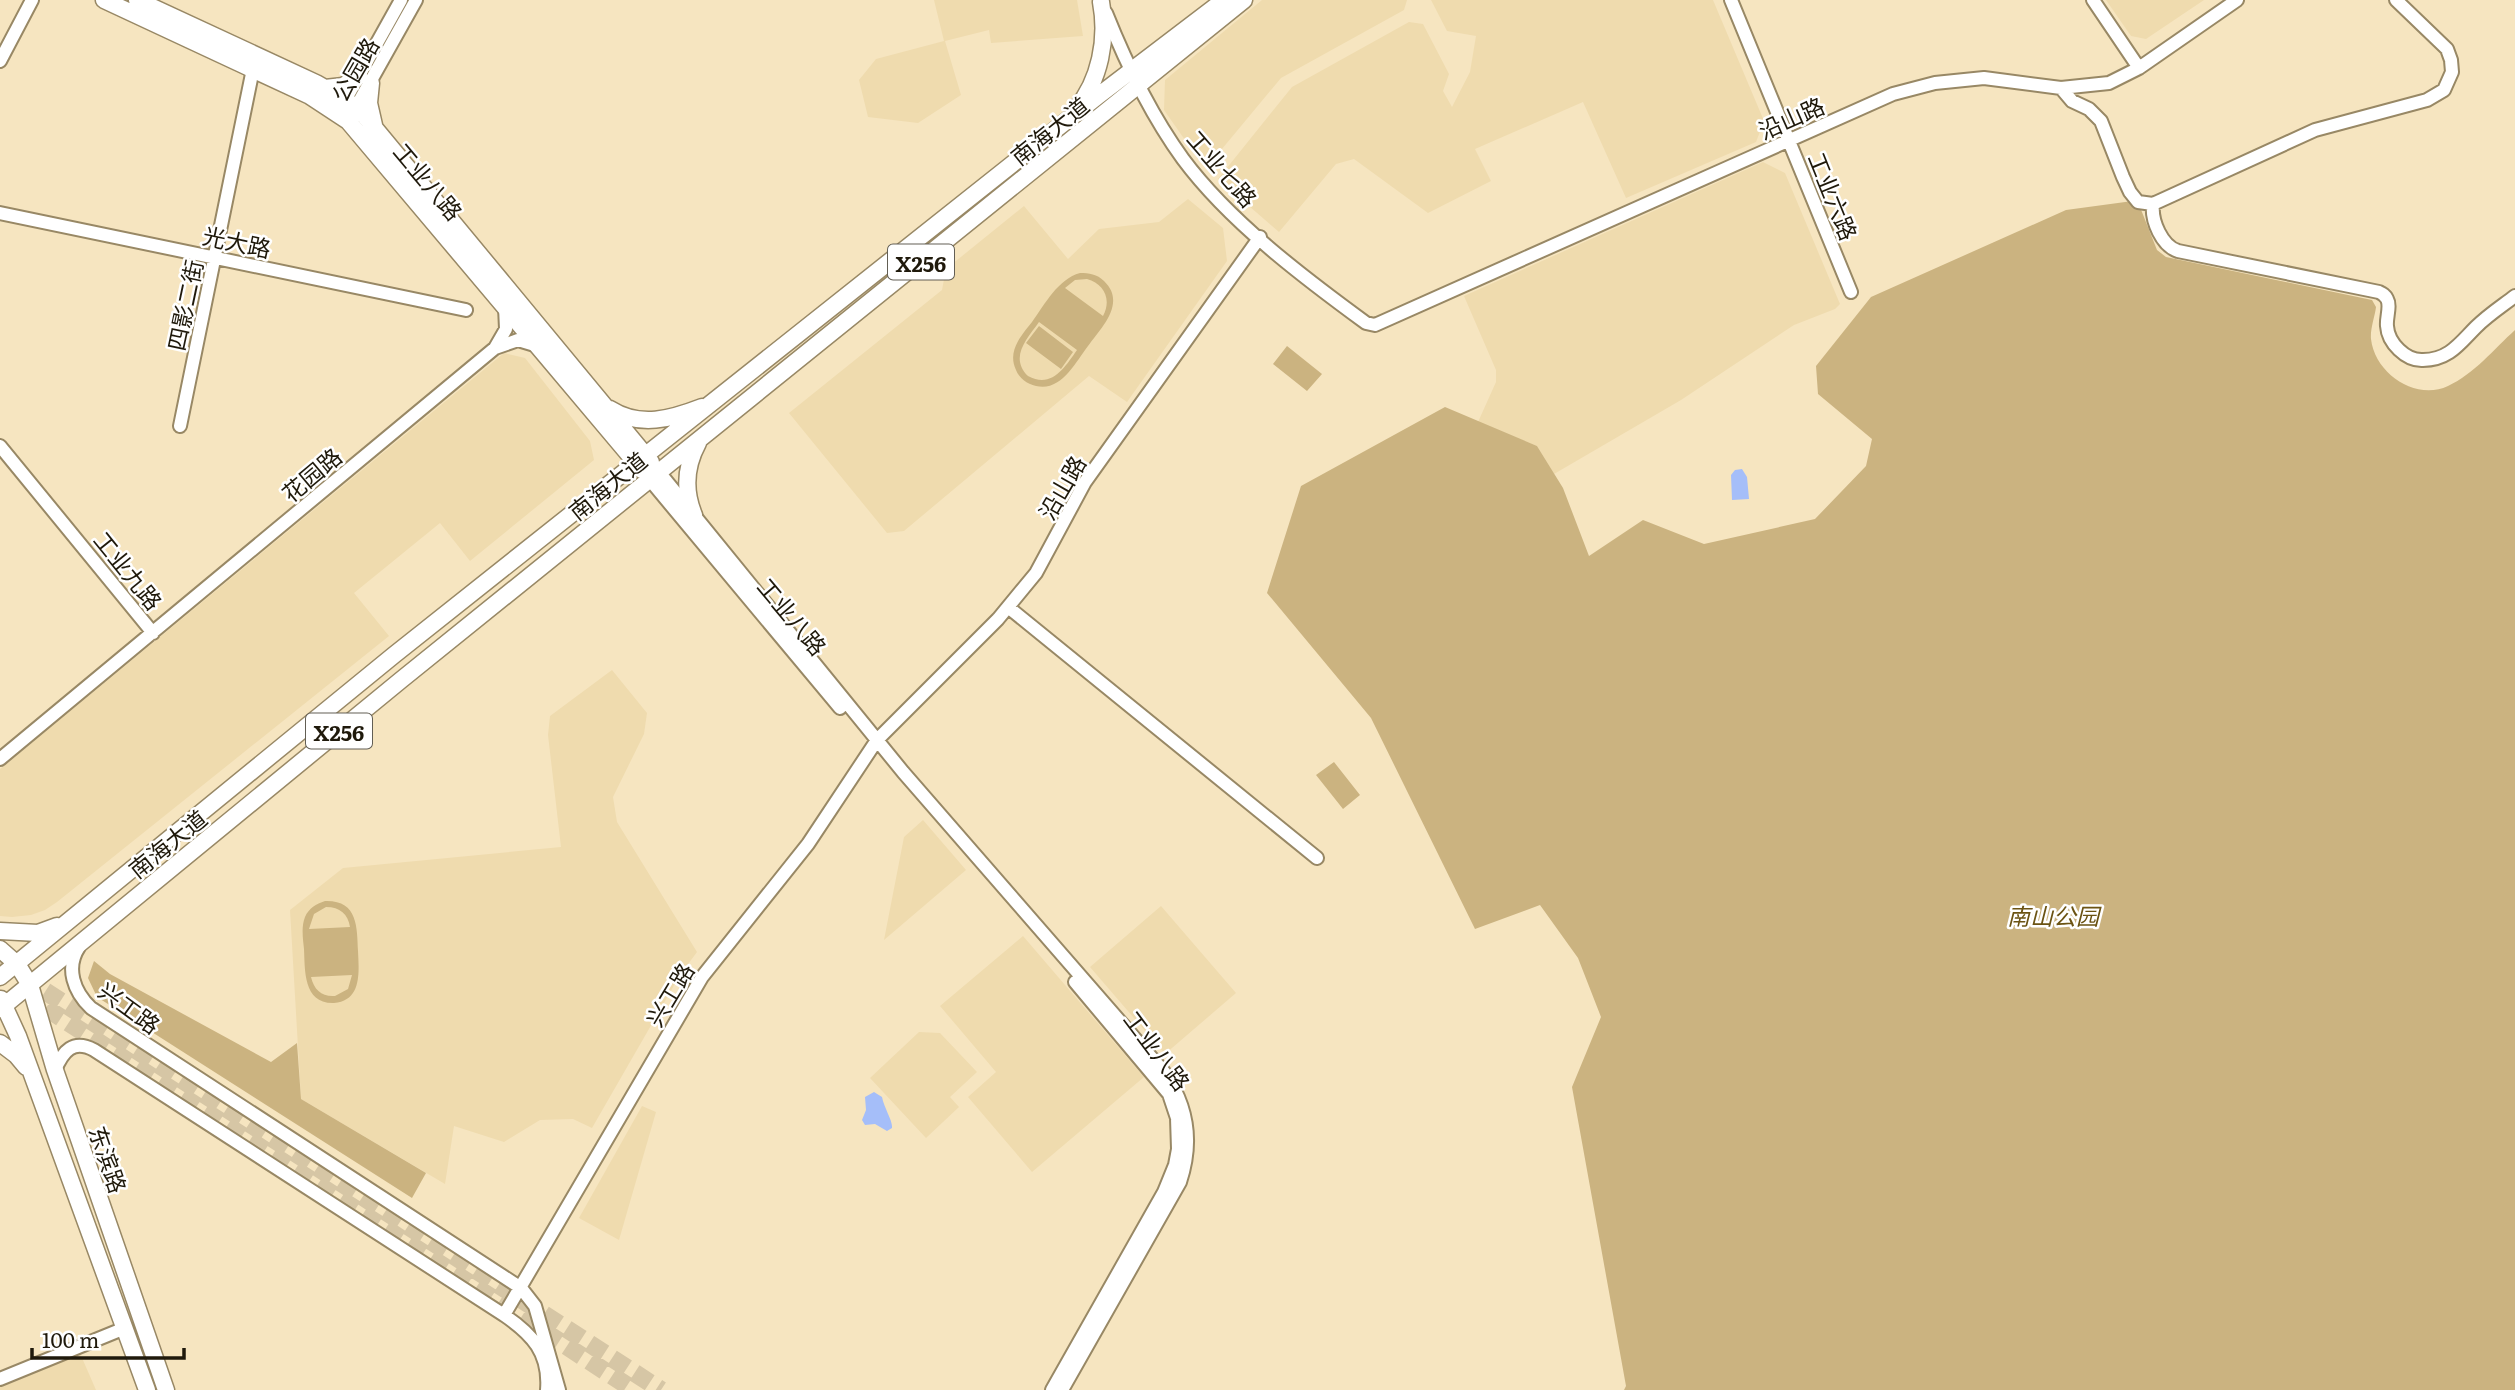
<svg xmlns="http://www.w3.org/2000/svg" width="2515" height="1390" viewBox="0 0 2515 1390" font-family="Literata,'Noto Sans SC',serif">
<rect width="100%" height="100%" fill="#f6e5c0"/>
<path fill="#efdbae" d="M934,0h143l6,36 -92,7 -2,-13 -44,11 16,54 -43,28 -50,-6 -9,-37 17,-21 68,-18z
M1262,0h145l-3,10 -123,68 -74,89 -22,-27 -21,-30 1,-30z
M1431,0h282l51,121 -8,21 -130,56 -43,-96 -108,47 16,32 -63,32 -74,-54 -18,5 -57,68 -61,-53 74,-92 117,-65 14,2 26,50 -6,17 9,16 18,-35 6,-36 -29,-5z
M2106,0h98l-58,39 -15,-3z
M1763,162l22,11 55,131 -5,5 -41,16 -113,75 -127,74 -17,-28 -59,-24 18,-40v-12l-32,-74z
M1188,199l35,29 4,33 -100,141 -38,-26 -185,155 -17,2 -98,-120 153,-123 4,-21 78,-63 44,53 31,-30 60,-7z
M504,353l21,5 65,83 4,19 -124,101 -30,-38 -86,70 35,43 -332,266 -12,8 -14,5 -19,2 -12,-1v-147z
M612,670l35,43 -3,21 -31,63 4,25 80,130 -17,23 -88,153 -19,-9 -33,1 -36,22 -50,-16 -9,58 -144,-85 -11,-189 53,-42 218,-21 -13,-112 2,-19z
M923,820l43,50 -82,70 20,-103z
M1161,906l75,87 -71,61 -75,-87z
M1023,936l121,141 -112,95 -64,-75 28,-25 -56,-66z
M919,1032l21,1 37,39 -27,25 9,10 -33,31 -56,-60z
M642,1106l14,6 -37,128 -40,-22z
M79,1351l17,39h-96v-13z"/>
<path fill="#cbb380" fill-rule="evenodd" d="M2140,200l-2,2 19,48 9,7 206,43 4,7c-1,9 -6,22 -5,32 4,35 45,62 77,47 26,-12 46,-37 67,-56v1060h-891l2,-4 -54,-299 29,-70 -23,-59 -38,-53 -65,24 -104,-211 -104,-125 34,-107 144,-79 92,39 26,42 26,68 54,-36 61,24 111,-25 51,-53 6,-27 -54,-45 -2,-28 55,-69 195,-87z
M1080,273c9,0 17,1 24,8 23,22 -3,47 -16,65 -13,17 -27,46 -52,40 -9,-2 -17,-8 -20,-16 -9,-19 5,-34 16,-48 13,-18 26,-43 48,-49zM1087,279c17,5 25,20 16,37l-38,-28 10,-8zM1039,322l38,28c-12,17 -25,39 -49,26 -19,-19 -1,-37 11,-54z
M1039,326l34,26 -12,17 -35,-26z
M1287,346l35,28 -15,17 -34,-27z
M1334,762l26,33 -17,14 -27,-34z
M325,901c33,-1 32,26 33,50 1,21 4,50 -24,52 -31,1 -29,-33 -30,-54 -1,-10 -3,-22 1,-32 4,-9 11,-13 20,-16zM326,907c14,0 22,7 24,20l-41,2 5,-15zM352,975l-4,14 -13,7c-13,1 -21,-6 -24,-19z
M94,961l16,13 161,88 26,-19 4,56 125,74 -14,25 -315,-201 -9,-19z"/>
<path fill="#a5bef9" d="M1742,469l5,8 2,22 -17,1 -1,-25 4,-5z
M874,1092l8,5c2,11 11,24 10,31l-5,3 -12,-7 -10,1 -3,-5 4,-10 -1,-13z"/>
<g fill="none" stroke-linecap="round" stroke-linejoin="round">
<path stroke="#d6c6a5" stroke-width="18" stroke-dasharray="18 9" stroke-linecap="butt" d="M0,962l661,428
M46,1008l588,382"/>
<g stroke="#988865" stroke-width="16">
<path id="minor" d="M1731,0l120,292
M2093,0l46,68
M2396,0l51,49 4,11 1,12 -8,18 -17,10 -112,30 -162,74c-2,17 9,42 25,47l201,41c4,2 6,3 8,7 4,7 -1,19 0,27 1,17 19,35 36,34 26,0 37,-17 53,-33 12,-12 26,-21 39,-31
M1106,13c20,50 45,102 77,146 46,62 120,118 183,164l9,2 518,-231 42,-11 49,-5 77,10 48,-5 30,-15 98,-68
M0,61l32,-61
M2061,88l11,13 17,8 12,12 22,56 7,15 8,10 15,2
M338,113l63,-113
M351,116l65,-116
M0,213l466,97
M495,348l11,-19 -1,-22
M180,426l73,-357
M0,446l153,187
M659,472l244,300 261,300c24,34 29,71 16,110l-118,208
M650,480l190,228
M1008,607l309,251
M0,759l495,-411 23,-8 20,6
M79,947c-14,21 -5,45 12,61l430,280 14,18 24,84
M55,1070c8,-19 18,-31 39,-20l410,265c28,19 46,38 43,75
M504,1315l198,-338 106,-133 69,-104 121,-121 38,-46 49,-91 175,-245
M0,1379l125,-51
M1052,1390l112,-198 11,-27 3,-16 -1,-31 -8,-24 -94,-112"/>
</g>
<g stroke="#988865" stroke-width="19">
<path id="major" d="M104,0l206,96 38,25 294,349
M137,0l179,83 30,17 18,15 287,347
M371,83l-2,20 5,22
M325,88l18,-2 16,-10
M1076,109c24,-29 32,-70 25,-107
M610,409c30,19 61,10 92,-2
M694,515c-10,-24 -9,-48 4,-72
M0,931l38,2 19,-7
M0,949l17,15 13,21 25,85 111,320
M0,977l394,-322 704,-559 126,-96
M1,999l17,37 129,354
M0,1009l401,-329 843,-680
M0,1043l16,12 10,12"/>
</g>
<use href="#minor" stroke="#fff" stroke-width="12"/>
<use href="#major" stroke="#fff" stroke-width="16"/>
</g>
<g text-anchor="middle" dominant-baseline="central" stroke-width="5" stroke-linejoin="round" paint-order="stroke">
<g fill="#fff" stroke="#625e54" stroke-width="2">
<rect x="888" y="244.5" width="66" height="35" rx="5"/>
<rect x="306" y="713.5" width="66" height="35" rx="5"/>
</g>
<g font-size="21" font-weight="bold" fill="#1f190b">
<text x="921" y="262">X256</text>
<text x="339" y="731">X256</text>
</g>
<g font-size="23" fill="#1f190b" stroke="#fff">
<text transform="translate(354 69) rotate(-60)">公园路</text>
<text transform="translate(1791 117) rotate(-24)">沿山路</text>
<text transform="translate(1049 130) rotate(-39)">南海大道</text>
<text transform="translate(1223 168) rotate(49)">工业七路</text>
<text transform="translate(429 181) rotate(50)">工业八路</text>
<text transform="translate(1834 196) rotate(68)">工业六路</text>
<text transform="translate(237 241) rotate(12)">光大路</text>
<text transform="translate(184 305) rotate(-78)">四影二街</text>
<text transform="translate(311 474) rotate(-40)">花园路</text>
<text transform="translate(607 485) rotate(-39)">南海大道</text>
<text transform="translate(1061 487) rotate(-60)">沿山路</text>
<text transform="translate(129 570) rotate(51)">工业九路</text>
<text transform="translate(793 616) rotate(50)">工业八路</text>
<text transform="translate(167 843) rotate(-39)">南海大道</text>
<text transform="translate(669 994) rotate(-59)">兴工路</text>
<text transform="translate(130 1007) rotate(36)">兴工路</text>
<text transform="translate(1158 1050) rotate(53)">工业八路</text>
<text transform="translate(109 1159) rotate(71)">东滨路</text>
</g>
<g font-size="23" font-style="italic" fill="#6b5313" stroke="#fff">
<text x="2053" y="915">南山公园</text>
</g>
</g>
<path d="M32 1348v10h152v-10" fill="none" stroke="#1f190b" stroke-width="3.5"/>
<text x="42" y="1348" font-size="21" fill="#1f190b" stroke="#ffffff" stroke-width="5" paint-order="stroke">100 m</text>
</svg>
